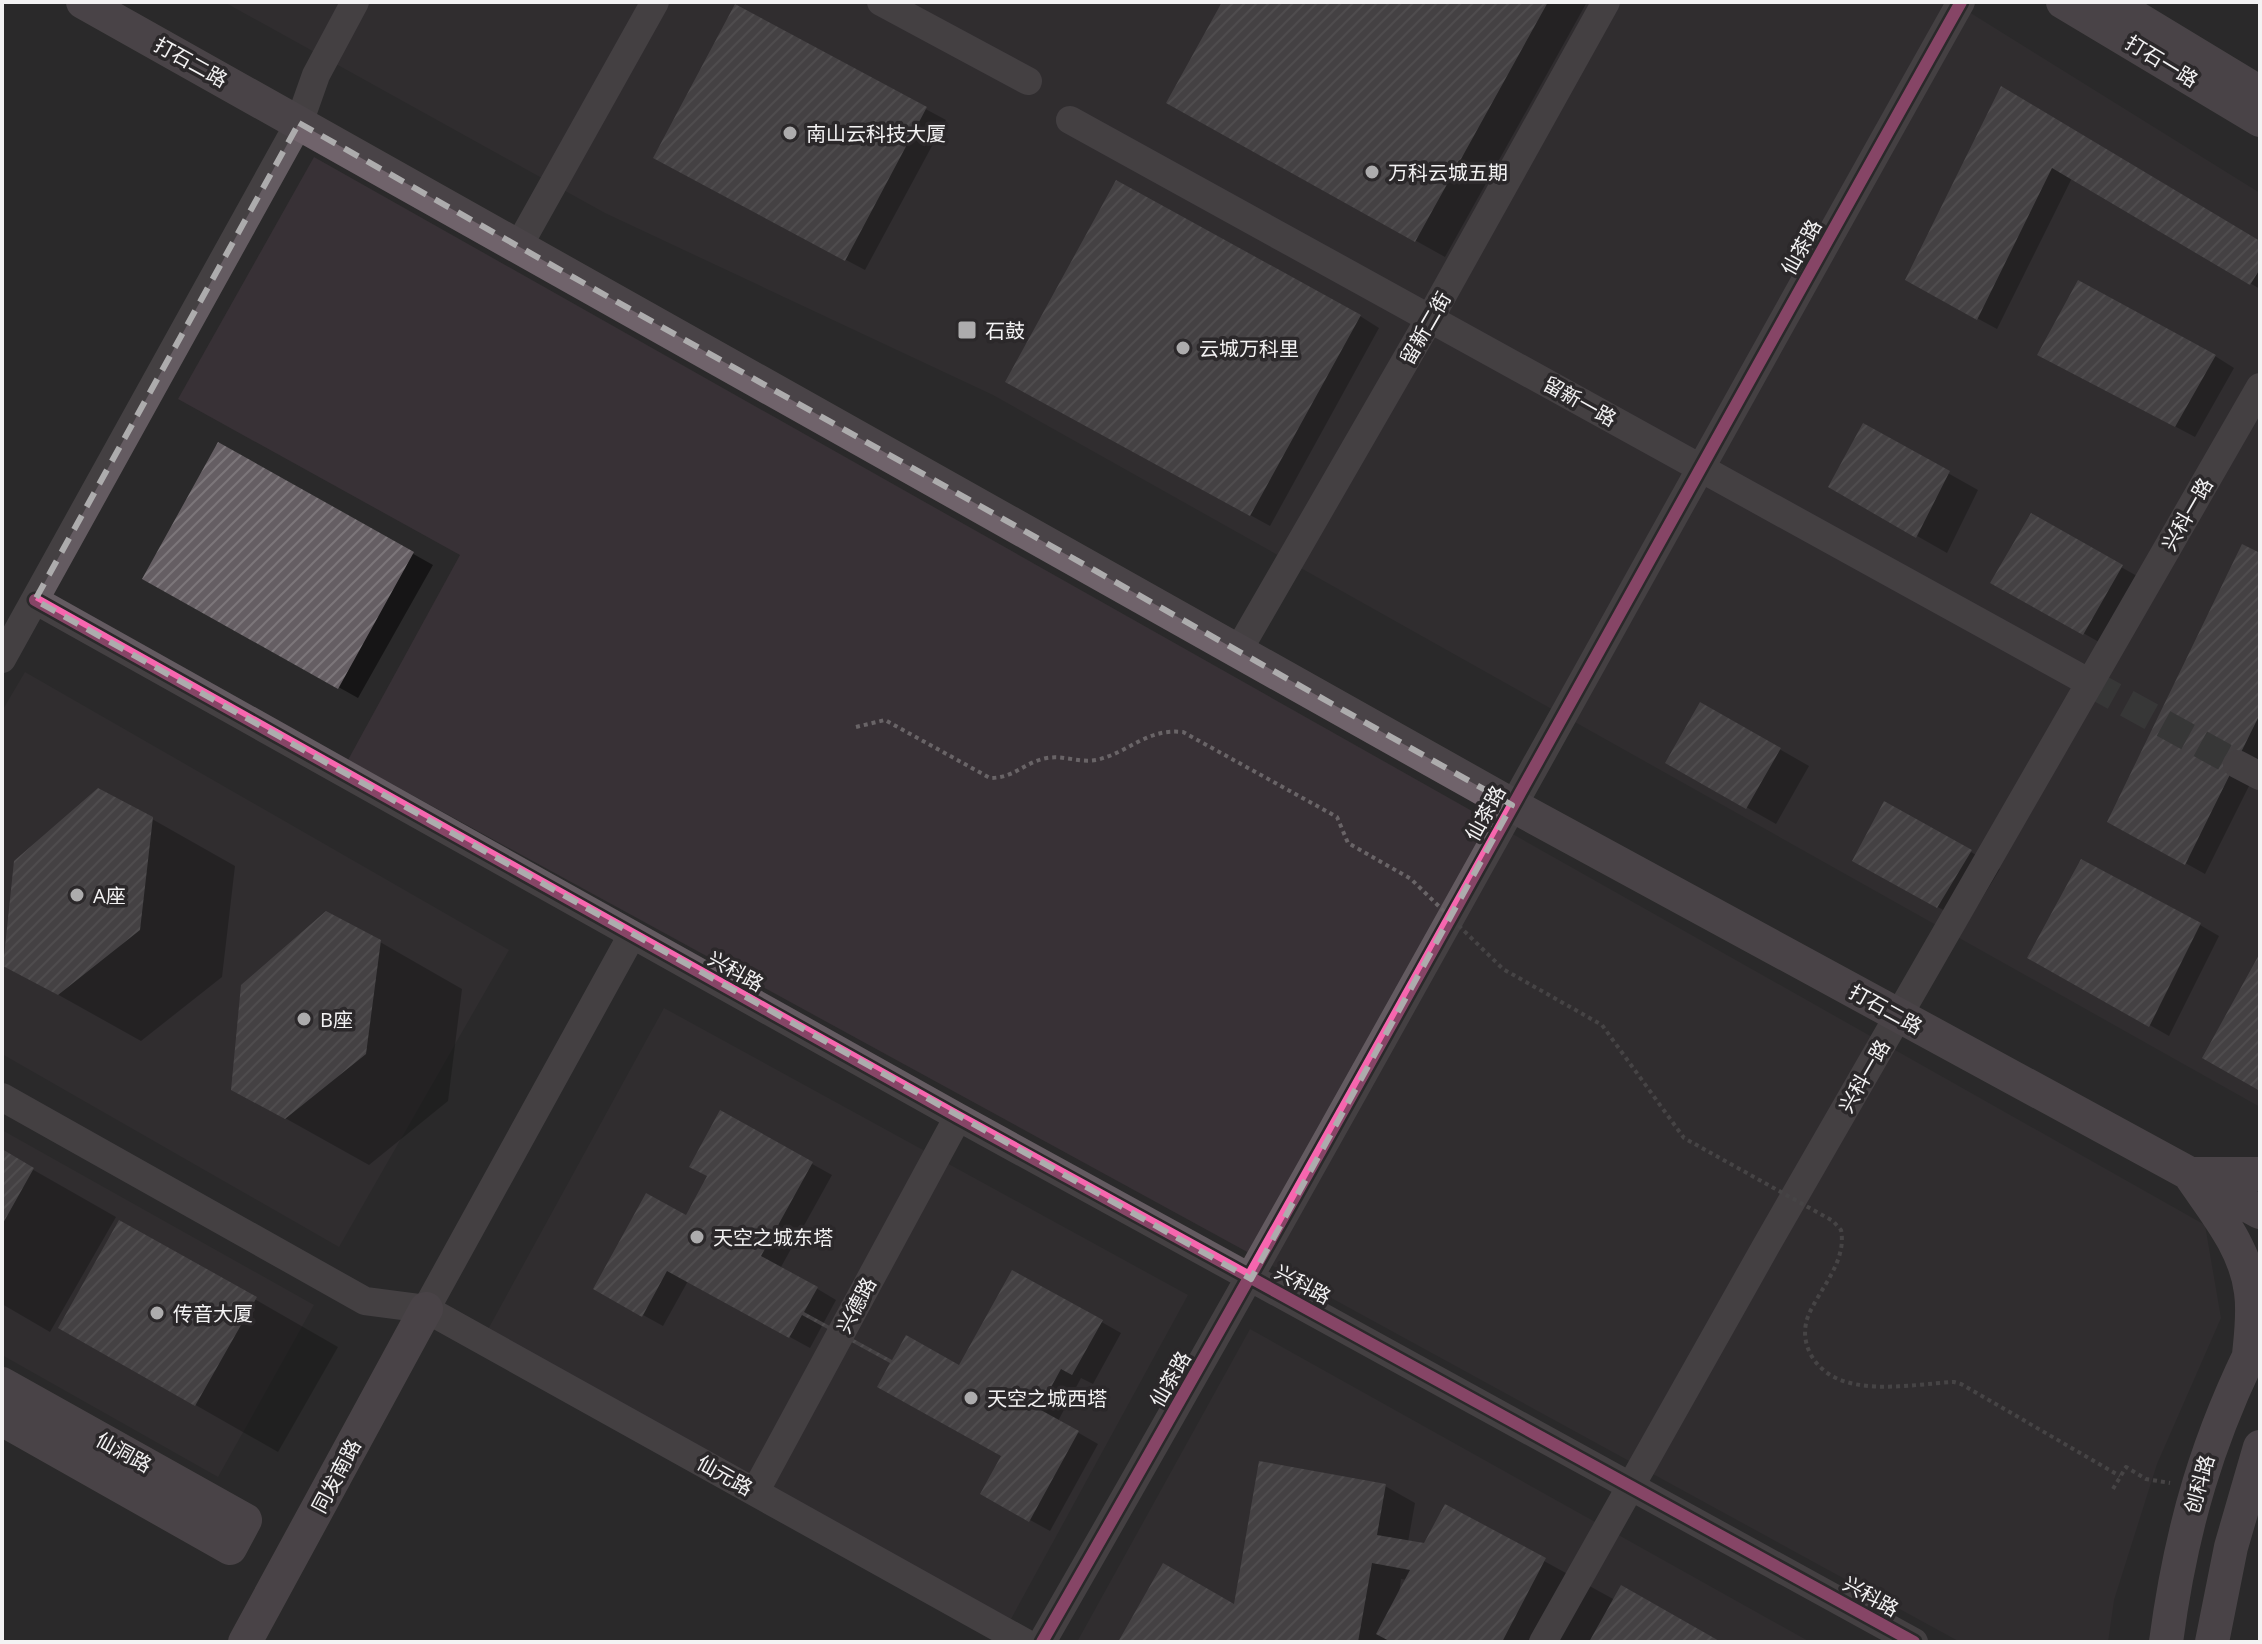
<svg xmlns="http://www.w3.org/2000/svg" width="2262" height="1644" viewBox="0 0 2262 1644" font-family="'Open Sans','Noto Sans SC',sans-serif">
<defs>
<pattern id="building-hatch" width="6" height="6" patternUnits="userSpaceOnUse" patternTransform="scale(2)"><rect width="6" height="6" fill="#655e63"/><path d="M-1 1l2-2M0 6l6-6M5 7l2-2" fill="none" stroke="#7c767a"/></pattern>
</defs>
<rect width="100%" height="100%" fill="#2a292a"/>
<path fill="#383136" d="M224,2h1729l307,191v914l-1267,-712 -388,-182z
M314,157l1891,1068 16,93 -64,146 -43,136 -6,42h-148l-1612,-882 112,-205 -282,-156z
M25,672l484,278 -170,297 -337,-193v-343z
M664,1008l524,287 -177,324 -525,-286z
M2,1130l312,175 -96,172 -216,-122z
M1250,1329l560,313h-733z"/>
<path fill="#0007" fill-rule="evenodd" d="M1225,2h362l-142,255 -247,-138z
M736,7l210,113 -81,150 -190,-101z
M2002,89l258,153v47l-188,-111 -75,151 -70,-38z
M1360,316l19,12 -109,198 -243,-134z
M2215,356l19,12 -39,69 -136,-72z
M1864,426l114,64 -31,63 -116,-66z
M219,445l214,120 -75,133 -214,-120z
M2031,516l120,68 -38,66 -120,-68z
M2260,555v209l-55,110 -95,-53z
M1701,704l108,62 -33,58 -109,-62z
M152,819l83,47 -13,111 -81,64 -136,-76z
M1971,852l29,17 -33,54 -84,-46z
M2200,925l19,11 -50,100 -139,-79z
M380,942l82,47 -14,112 -79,64 -136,-76z
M721,1113l111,62 -51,92 55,33 -26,48 -122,-67 -25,45 -67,-37 91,-72 23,-41z
M2,1152l114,65 -66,115 -48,-28z
M120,1222l218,125 -60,105 -135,-77z
M1013,1272l108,61 -28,51 -12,-6 -23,43 40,23 -48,87 -67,-37 21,-39 -44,-88z
M1385,1486l30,17 -7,39 16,3 22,-38 169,93 102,42h-323l-3,-2 -1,2h-270l116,-36zM1401,1579l6,1 -8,14z"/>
<path fill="url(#building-hatch)" d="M1222,2h326l-133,240 -249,-139z
M735,4l192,103 -82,154 -192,-103z
M2001,86l259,155v28l-10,16 -198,-117 -75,152 -72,-40z
M1116,180l245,135 -111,201 -245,-134z
M2078,280l138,75 -41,72 -138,-72z
M1863,423l87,48 -34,67 -88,-51z
M218,442l196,110 -76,137 -196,-110z
M2031,513l92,52 -40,70 -93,-52z
M2242,544l18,9v161l-75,151 -78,-43z
M1700,702l81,46 -35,61 -81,-46z
M98,788l55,29 -13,113 -82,65 -55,-29 11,-105z
M1884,801l88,49 -35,58 -85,-47z
M2081,859l120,64 -52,104 -122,-69z
M326,911l55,29 -15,114 -81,65 -54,-29 10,-105z
M2260,953v138l-58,-33z
M720,1110l93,52 -52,94 57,31 -14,25 88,48 14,-25 53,30 53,-95 91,50 -31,55 -11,-6 -22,40 40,22 -50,91 -49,-28 21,-38 -124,-69 13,-24 -88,-48 -13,23 -122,-67 -25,46 -49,-28 53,-96 40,22 21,-39 -18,-9z
M2,1149l32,19 -32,57z
M119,1220l138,77 -62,109 -137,-78z
M1259,1461l127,23 -9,51 47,8 21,-39 101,54 -44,84h-111l-15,-8 34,-64 -38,-7 -14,79h-240l45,-79 71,41z
M1621,1585l100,57h-132z"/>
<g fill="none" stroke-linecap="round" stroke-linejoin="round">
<path stroke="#484748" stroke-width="28" stroke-dasharray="28 14" stroke-linecap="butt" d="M2090,683l147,81"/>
<path stroke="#696467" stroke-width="4" stroke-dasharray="4 4" stroke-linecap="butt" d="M2113,1489l13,-22 20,12 24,4"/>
<path stroke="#645b61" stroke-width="28" d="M881,2l147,79
M1070,120l1020,563
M518,247l137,-245
M35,600l923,517 956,525
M1238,651l192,-333 176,-316
M2,659l297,-536 17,-48 39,-73
M2237,764l23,12
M2,1097l363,204 61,8 598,333
M426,1309l206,-374
M755,1492l203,-375
M1042,1642c312,-543 612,-1094 919,-1640
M1543,1642l223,-396 494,-859"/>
<path stroke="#70636b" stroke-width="34" d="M83,2l1429,803 748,407
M2063,2l197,118
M2110,2l150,91
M2192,1174h68
M2192,1178c24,35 54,71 59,114 3,21 0,42 -2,63
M2,1384l243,136 -15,28 -228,-129
M245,1642l181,-333
M2166,1642c15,-114 42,-206 94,-308
M2212,1642l19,-95 29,-100"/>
<path stroke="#696467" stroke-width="4" stroke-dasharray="4 4" stroke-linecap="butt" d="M856,727l29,-7 105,58c25,0 34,-16 57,-20 16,-3 32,5 49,2 33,-7 50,-32 87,-28l154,85 11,26 63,36 92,90 99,56 82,113 149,83 8,9c6,31 -20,57 -32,84 -6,14 -5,28 2,41 26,46 98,29 143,27l7,2 159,92"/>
<g stroke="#2b282a" stroke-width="17">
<path id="cycleway" d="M35,600l923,517 956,525
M1042,1642c312,-543 612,-1094 919,-1640"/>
</g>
<use href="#cycleway" stroke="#f766af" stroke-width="12"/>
</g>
<path d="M0 0H2262V1644H0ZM299,123l1213,682 -261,474 -1216,-679z" fill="#2a292a" fill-opacity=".55" fill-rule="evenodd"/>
<path fill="none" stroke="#adacad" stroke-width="6" stroke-dasharray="16 10" stroke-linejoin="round" d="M299,123l1213,682 -261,474 -1216,-679z"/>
<g fill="#adacad" stroke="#2b282a" stroke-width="3">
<circle cx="790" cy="133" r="8"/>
<circle cx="1372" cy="172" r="8"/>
<rect x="957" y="320" width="20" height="20" rx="4"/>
<circle cx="1183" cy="348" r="8"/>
<circle cx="77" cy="895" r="8"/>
<circle cx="304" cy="1019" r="8"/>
<circle cx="697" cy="1237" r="8"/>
<circle cx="157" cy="1313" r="8"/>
<circle cx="971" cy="1398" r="8"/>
</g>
<g text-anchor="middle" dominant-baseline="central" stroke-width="7" stroke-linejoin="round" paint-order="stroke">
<g font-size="20" fill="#f3f2f3" stroke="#2b282a">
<text transform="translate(2162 61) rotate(31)">打石一路</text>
<text transform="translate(191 62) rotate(29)">打石二路</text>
<text transform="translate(1801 247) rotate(-61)">仙茶路</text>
<text transform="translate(1425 328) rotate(-60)">留新二街</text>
<text transform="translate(1580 401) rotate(29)">留新一路</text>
<text transform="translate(2187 514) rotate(-60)">兴科一路</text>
<text transform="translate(1485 813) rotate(-61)">仙茶路</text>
<text transform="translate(736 971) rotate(29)">兴科路</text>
<text transform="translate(1886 1009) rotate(29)">打石二路</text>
<text transform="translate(1864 1076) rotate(-60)">兴科一路</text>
<text transform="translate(1303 1284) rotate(28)">兴科路</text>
<text transform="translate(856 1305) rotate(-62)">兴德路</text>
<text transform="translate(1170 1379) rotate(-60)">仙茶路</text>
<text transform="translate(124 1452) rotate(29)">仙洞路</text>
<text transform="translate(725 1475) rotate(29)">仙元路</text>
<text transform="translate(336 1476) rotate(-62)">同发南路</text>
<text transform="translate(2199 1484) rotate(-74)">创科路</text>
<text transform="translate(1871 1596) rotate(29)">兴科路</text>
</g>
<g font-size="20" fill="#f3f2f3" stroke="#2b282a" text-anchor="start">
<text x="806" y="133">南山云科技大厦</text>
<text x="1388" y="172">万科云城五期</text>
<text x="985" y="330">石鼓</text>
<text x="1199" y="348">云城万科里</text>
<text x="93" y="895">A座</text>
<text x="320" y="1019">B座</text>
<text x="713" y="1237">天空之城东塔</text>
<text x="173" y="1313">传音大厦</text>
<text x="987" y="1398">天空之城西塔</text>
</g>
</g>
<rect width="2262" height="1644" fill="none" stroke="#f3f2f3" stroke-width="8"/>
</svg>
